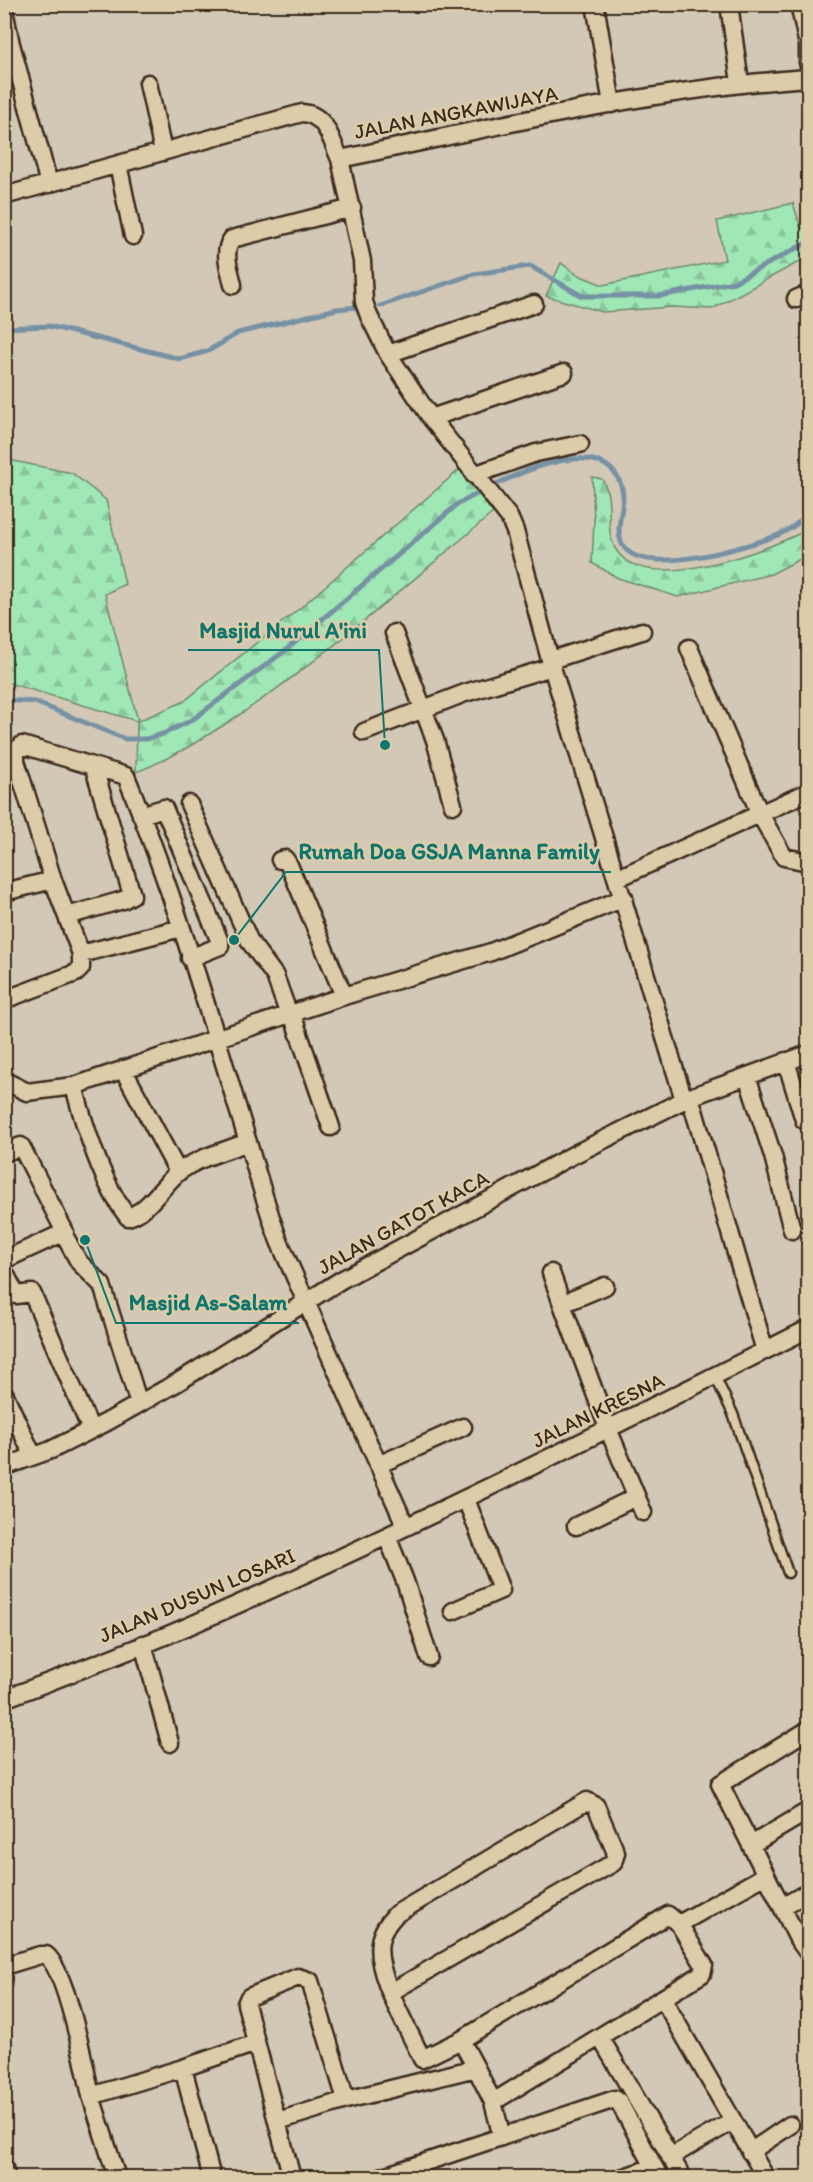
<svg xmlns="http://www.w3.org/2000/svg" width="813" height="2182" font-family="Itim,sans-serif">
	<defs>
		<pattern id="forest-firs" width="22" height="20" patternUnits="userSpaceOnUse" patternTransform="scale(1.5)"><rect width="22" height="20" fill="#9fe7b5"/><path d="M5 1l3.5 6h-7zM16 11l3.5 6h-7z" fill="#8ac69b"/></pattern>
	</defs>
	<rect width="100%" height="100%" fill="#d3c8b6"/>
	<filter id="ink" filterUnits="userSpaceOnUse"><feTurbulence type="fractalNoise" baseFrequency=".0167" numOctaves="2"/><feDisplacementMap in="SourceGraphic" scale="12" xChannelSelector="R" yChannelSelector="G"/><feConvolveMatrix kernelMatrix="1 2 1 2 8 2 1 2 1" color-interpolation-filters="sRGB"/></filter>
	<g filter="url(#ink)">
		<path fill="url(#forest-firs)" stroke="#6d886a" stroke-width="1.5" d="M793,203L801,228L808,226V257L712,309L672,307L603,312L546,296L561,263L576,274L603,285L725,260L717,221Z
			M4,459L72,473L106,500L125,584L105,594L138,721L183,702L300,608L460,469L493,513C409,582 327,657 236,717C204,738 171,759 136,772L137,721L5,682Z
			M592,477L602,479C617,504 600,535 621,556C655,592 772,549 808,529V555L771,574L678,597L618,578L592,563L594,520Z"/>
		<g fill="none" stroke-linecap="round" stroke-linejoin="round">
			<path stroke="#7791a4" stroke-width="5" d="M380,306L474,274L530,266L582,296H659L734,282L808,242
				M4,328L49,326L180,359L208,351L238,333L337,309L357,307
				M4,700L35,702L125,739H146L163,734L192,720L286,650L458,504C491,486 600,424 621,485C628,504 613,526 622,544C640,580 749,546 778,535C789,530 800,522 808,514"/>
			<defs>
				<path id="lane" d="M715,1376L733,1414L788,1573"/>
				<path id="street" d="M595,4L612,104
					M729,4L740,83
					M799,4L808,45V63
					M4,10L11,44L49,184
					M148,83L163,152
					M340,159L362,261L364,302L369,316L388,354L431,418L509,517L515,531L552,667L684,1100
					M118,164L133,236
					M4,196L302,113C326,114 331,140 340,159C495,127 650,89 808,78
					M233,285C230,270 222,252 232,239L352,208
					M796,299L808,294
					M388,354L534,304
					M431,418L564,373
					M474,475L536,453L580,444
					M394,633L435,740L453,805
					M689,648L760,814L784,857L808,862
					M551,660L642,631
					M364,732L465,693L552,667
					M189,804L250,942L275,976L289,1015
					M141,815L164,808L220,942V946L190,958
					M280,860L285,859L289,865L344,996
					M618,878L808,792
					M4,892L53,880
					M67,916L123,900L132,895L94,768
					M81,954L181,928
					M4,1000L76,973L81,968V954L53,880L16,761V751L22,745L126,776C170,883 204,996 237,1106C251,1151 263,1197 279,1241L406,1527
					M292,1014L331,1127
					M786,1061L804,1120
					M123,1069L178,1172
					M747,1076L773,1156L792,1230
					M4,1084L9,1083L27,1092L74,1086L344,996L491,952L624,898
					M74,1086C84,1125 103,1186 128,1217C149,1211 163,1184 180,1171C200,1157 225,1151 248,1142
					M690,1097L765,1351
					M4,1153L21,1146L65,1232L4,1260
					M63,1233L79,1262L102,1285L139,1404
					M4,1271L16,1295L32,1293L91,1430
					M551,1273L562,1304
					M605,1286L562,1304L609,1431L643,1512
					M4,1393L33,1456
					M378,1465L463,1427
					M4,1467L51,1450L105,1423L178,1382L341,1280L573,1155L690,1097L808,1054
					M576,1526L636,1497
					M387,1536L405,1581L429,1657
					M453,1611L501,1590L466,1499
					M143,1644L170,1743
					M4,1699C69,1674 135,1650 198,1622C405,1531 607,1430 808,1329
					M751,1845L808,1811
					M766,1875L798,1939L808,1953
					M782,1907L808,1892
					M679,1924L766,1875L720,1784L808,1730
					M4,1966L40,1955H46C66,1970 85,2067 91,2096L183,2068L212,2178
					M391,1992L613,1863L616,1853L596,1806L587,1801L396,1914C389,1922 382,1930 380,1942C374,1973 409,2029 422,2059L461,2040L668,1915L679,1924L704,1965L702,1974L493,2102
					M663,1999L766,2178
					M600,2037L683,2178
					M461,2040L476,2068
					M183,2068L256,2043
					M91,2096L117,2178
					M278,2121L346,2100L476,2068L493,2102L502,2137
					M750,2152L790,2125
					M670,2157L733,2121
					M4,2168L7,2178
					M292,2178L246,2004L249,1997L298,1977L310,1981L346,2100
					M378,2178L615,2099L619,2102L660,2178
					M621,2178L654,2167"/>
			</defs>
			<use href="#lane" stroke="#3b2a1e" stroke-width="13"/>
			<use href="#street" stroke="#3b2a1e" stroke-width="21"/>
			<use href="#lane" stroke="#ddcca9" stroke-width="8"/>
			<use href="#street" stroke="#ddcca9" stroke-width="16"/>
		</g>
	</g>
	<g text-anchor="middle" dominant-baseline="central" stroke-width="5" stroke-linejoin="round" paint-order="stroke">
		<g font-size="21" fill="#3b2a1e" stroke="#ddcca9">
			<text transform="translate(456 112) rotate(-11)">JALAN ANGKAWIJAYA</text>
			<text transform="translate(403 1222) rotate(-29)">JALAN GATOT KACA</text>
			<text transform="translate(598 1410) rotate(-26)">JALAN KRESNA</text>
			<text transform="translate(197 1595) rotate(-23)">JALAN DUSUN LOSARI</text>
		</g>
	</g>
	<path fill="none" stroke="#0f766e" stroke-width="2" d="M385 745L379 650H188M234 940L286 872H611M85 1240L116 1323H299"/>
	<g fill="#0f766e" stroke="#ddcca9" stroke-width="2">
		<circle cx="385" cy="745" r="6"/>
		<circle cx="234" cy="940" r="6"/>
		<circle cx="85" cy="1240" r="6"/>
	</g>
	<g font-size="22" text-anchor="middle" font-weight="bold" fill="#0f766e" stroke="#ddcca9" stroke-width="5" stroke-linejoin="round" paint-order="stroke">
		<text x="283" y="638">Masjid Nurul A'ini</text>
		<text x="449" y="859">Rumah Doa GSJA Manna Family</text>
		<text x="208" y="1310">Masjid As-Salam</text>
	</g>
	<rect width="813" height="2182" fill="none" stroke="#ddcca9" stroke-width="24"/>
	<rect x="12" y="12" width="789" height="2158" fill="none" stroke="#3b2a1e" stroke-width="2" filter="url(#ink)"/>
</svg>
